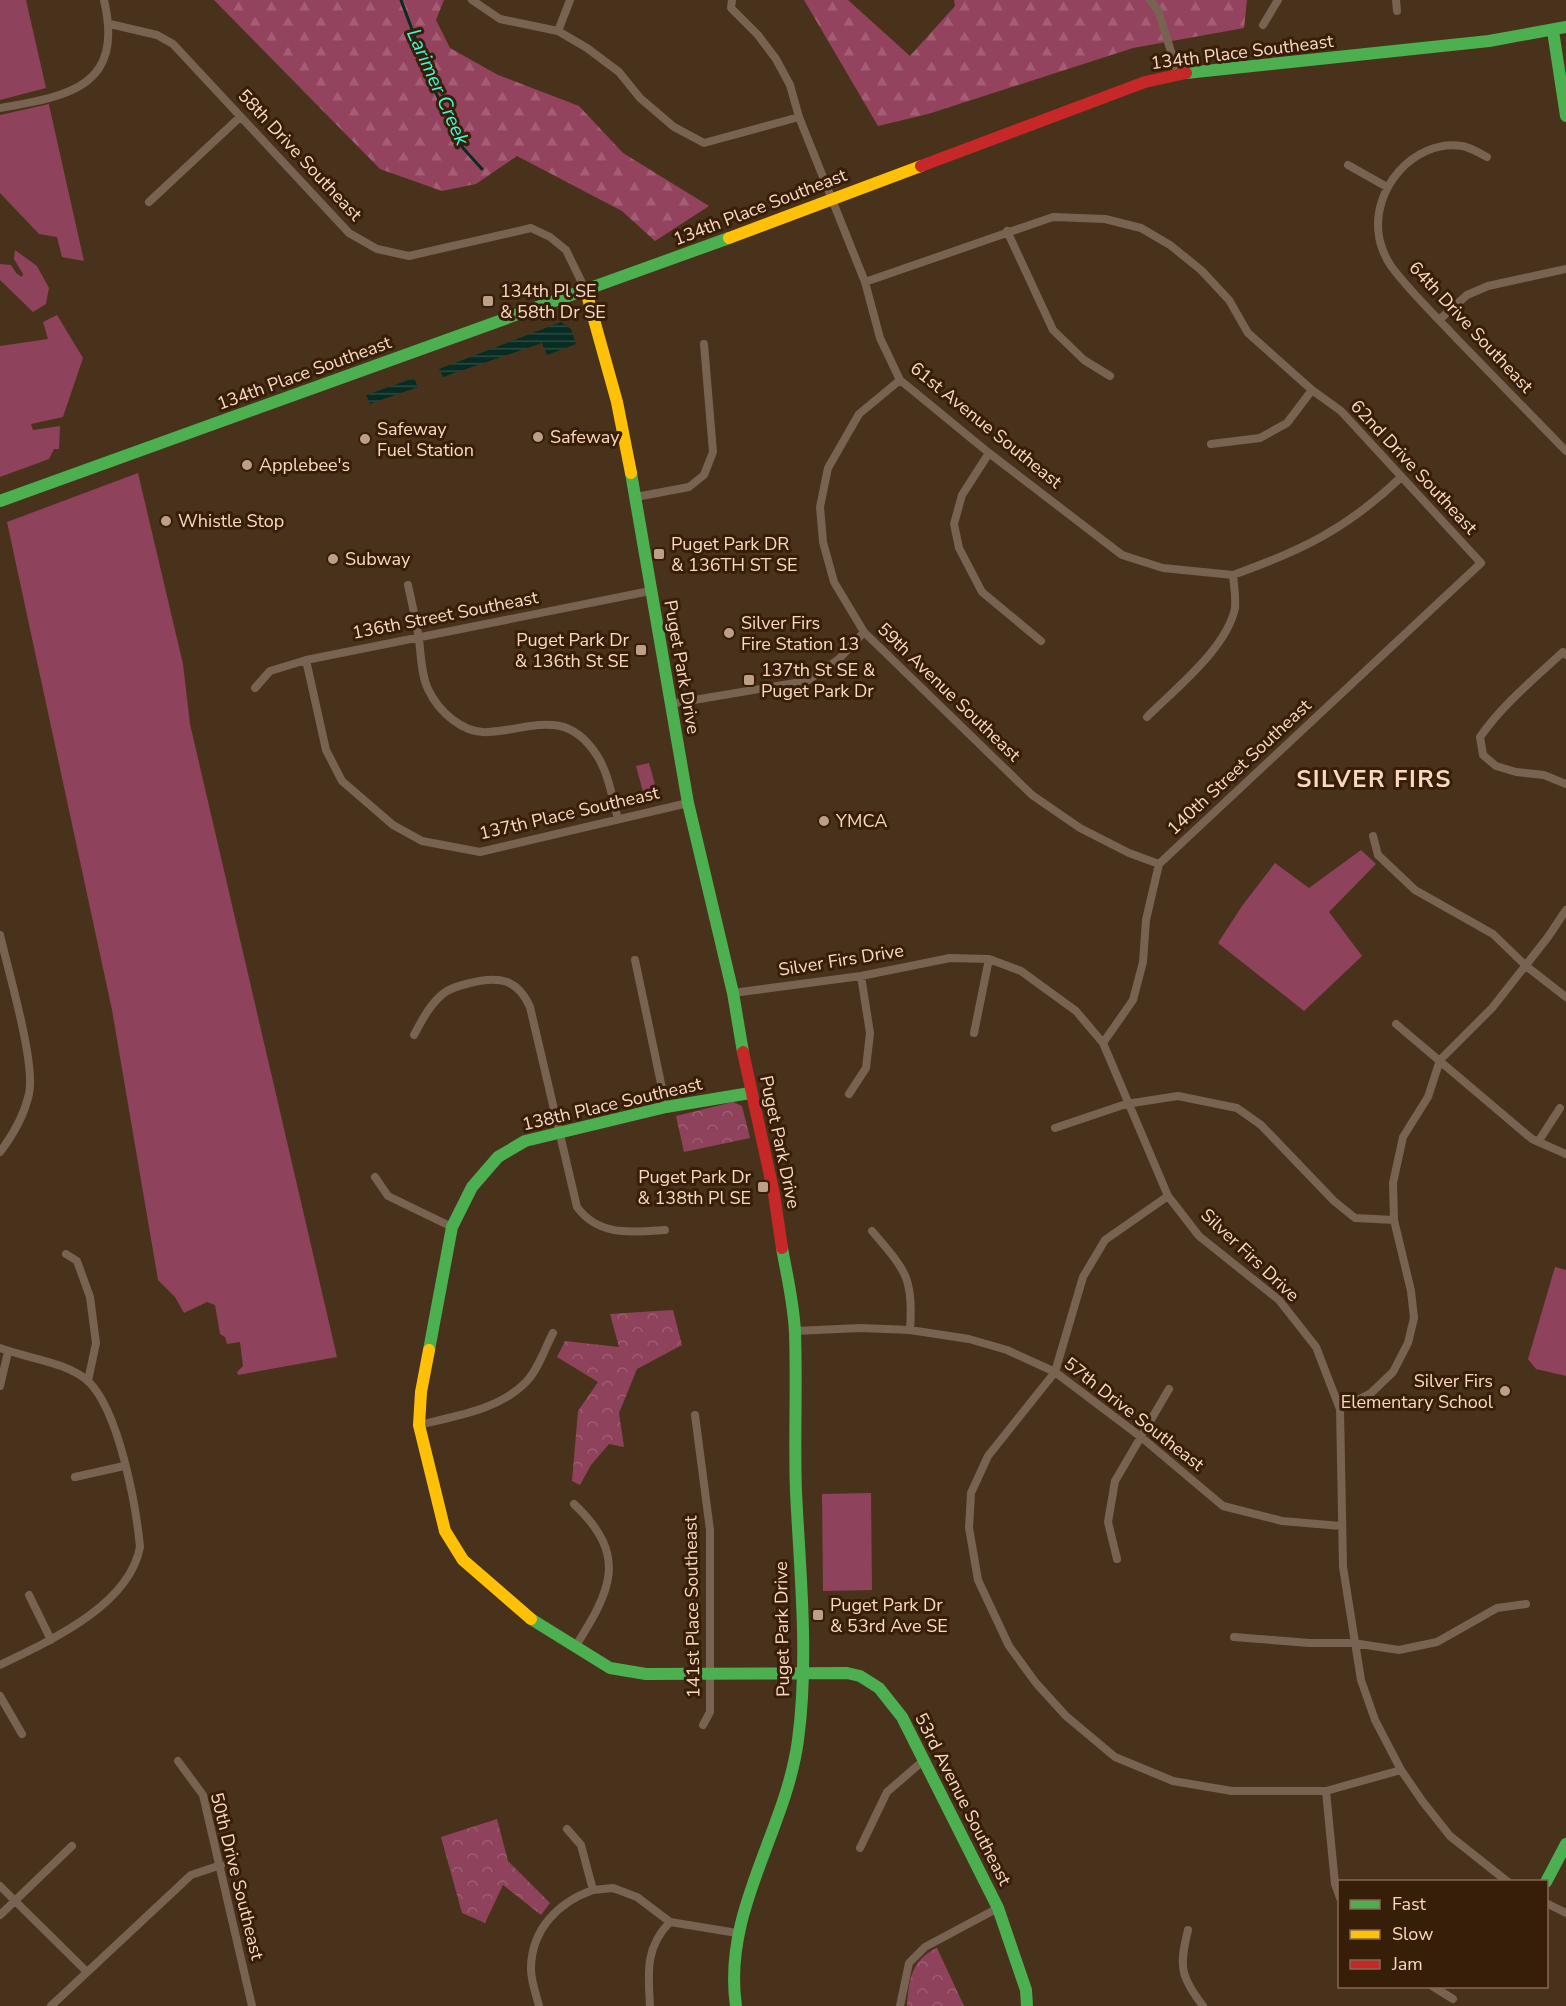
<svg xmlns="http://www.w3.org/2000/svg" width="1566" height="2006" font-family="'Nunito Sans',sans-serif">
	<defs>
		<pattern id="forest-firs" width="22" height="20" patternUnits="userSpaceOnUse" patternTransform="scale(1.5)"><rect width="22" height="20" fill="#94435f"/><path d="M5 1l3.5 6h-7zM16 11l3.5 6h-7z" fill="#a45d74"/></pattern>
		<pattern id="park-crowns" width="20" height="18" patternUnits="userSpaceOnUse" patternTransform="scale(1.5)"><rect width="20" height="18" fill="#8e425b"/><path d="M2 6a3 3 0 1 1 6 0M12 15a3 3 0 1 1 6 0" fill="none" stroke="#9f5d71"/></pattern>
		<pattern id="water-rules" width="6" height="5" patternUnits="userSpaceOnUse" patternTransform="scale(1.5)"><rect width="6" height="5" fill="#072c23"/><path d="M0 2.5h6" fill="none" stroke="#2c4a41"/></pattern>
	</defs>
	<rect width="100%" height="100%" fill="#49321c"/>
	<path fill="#8e425b" d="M0,0H26L46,88L0,100Z
		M49,104V105L84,261L62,257L57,237L39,234L0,193V115Z
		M15,250L37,266L49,288L46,304L33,312L0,280V264L11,265L16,273L22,277L23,274L14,259Z
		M57,315L83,358L63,417L31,424L33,430L60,426L59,449H54L49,459L0,477V346L48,339L43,322Z
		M138,473L183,664L190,724L337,1357L238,1375L237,1372L243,1366L240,1342L227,1344L225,1337L220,1334L215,1305L207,1302L184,1313L175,1297L158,1280L112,1010L7,522Z
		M649,763L656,788L643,792L636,766Z
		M1361,850L1376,864L1329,912L1362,956L1304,1011L1218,943L1242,906L1275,863L1309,888Z
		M1555,1267L1566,1270V1376L1536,1369L1528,1359Z
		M871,1493L872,1590L823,1591L822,1494Z"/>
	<path fill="url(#forest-firs)" d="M214,0H444L436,20L450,48L498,75L579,106L623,153L709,206L655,241L622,211L517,156L476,184L442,191L380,169Z
		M804,0H848L910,56L955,6L954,0H1247L1244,28L1133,48L928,114L878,126Z"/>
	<path fill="url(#park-crowns)" d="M733,1102L742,1106L750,1138L684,1152L676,1116Z
		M673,1310L682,1345L637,1369L619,1413L624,1447L609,1444L591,1465L580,1485L572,1481L578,1411L598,1382L557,1357L565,1341L619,1347L610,1314Z
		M497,1819L508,1861L550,1903L541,1915L503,1885L485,1923L462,1913L441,1837Z
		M937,1948L964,2006H907C909,1980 911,1960 937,1948Z"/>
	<path fill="url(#water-rules)" d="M561,322L571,329L576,344L547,355L542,343L443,377L439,369Z
		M414,378L418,387L370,404L366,395Z"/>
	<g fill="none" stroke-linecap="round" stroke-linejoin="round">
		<path stroke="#072c23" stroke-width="3" d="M401,0L435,91L463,148L482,169"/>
		<path stroke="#786251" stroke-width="8" d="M472,0L500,19L558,31L587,48L619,72L640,98L674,127L704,143L799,117
			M732,0L731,8L758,35L776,59L790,85L799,117L865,282L880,338L900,380L989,453L1122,555L1163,568L1233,575
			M1150,0L1158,10L1178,74
			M1396,0L1397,11
			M110,24L157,35L173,44L349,233L377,249L409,256L531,228L550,237L566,250L586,291
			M1263,25L1278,0
			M558,31L570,0
			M0,108C71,96 124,86 104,0
			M1487,157C1479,153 1470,147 1462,146C1413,139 1371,190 1379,236C1380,245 1386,259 1391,266C1410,292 1436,316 1458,340C1494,377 1530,414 1566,451
			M1348,165L1387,187
			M149,202L240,117
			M1007,231L1053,330L1084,360L1110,376
			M865,282L1053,217L1105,219L1141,228L1170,245L1201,270L1229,300L1248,333L1312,390L1341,411L1481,563L1159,864L1146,920L1143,962L1133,1000L1103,1043
			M1439,320L1467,295L1488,286L1566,269
			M900,380L859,414L828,468L820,507L823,542L834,582L864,632L1032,795L1080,828L1129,853L1159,864
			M1211,444L1260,438L1287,423L1312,390
			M989,453L962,495L954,524L959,548L982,592L1041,641
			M636,497L689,487L704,475L713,452L704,344
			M408,585C412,603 416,621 419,639C421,655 421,674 428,689C438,711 463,734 488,732C530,730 565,707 596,754C609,773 612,798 618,819
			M1566,655L1563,652C1534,679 1503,704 1480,737L1483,755L1496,766L1516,772L1544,775L1566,784
			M306,660L326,750L342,781L393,825L422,841L480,852L688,803
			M255,688L270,671L306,660L650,591
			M670,704L807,681L839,659L864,632
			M1147,717C1175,689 1227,648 1235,608C1236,598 1234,585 1233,575C1301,551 1348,528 1400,478
			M1373,836L1378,855L1415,890L1493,934L1526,966L1566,997
			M0,935C8,970 36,1064 29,1094C24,1116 13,1135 0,1152
			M635,960L666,1107
			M733,993L861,976L950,958L989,959L1021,971L1076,1011L1103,1043L1168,1196L1199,1236L1279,1300L1316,1347L1340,1409L1343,1567L1361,1680L1375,1720L1401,1770L1423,1802L1450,1836L1508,1882
			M1396,1024L1532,1139L1566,1154
			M974,1033L989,959
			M414,1035C422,1020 430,1004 444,993C451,988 461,985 470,983C498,976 517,978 530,1007L577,1207C599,1237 632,1232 665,1230
			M849,1094L866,1068L870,1033L861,976
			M1055,1128L1126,1104L1178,1096L1237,1108L1261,1125L1334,1201L1355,1218L1394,1220
			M1538,1142L1560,1108
			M375,1177L388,1196L452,1227
			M1168,1196L1105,1240L1083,1277L1055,1372L988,1456L971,1493L969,1528L978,1580L1009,1646L1036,1683L1066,1716L1115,1757L1173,1781L1232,1791H1326L1401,1770
			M872,1231C905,1270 914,1277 910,1330
			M66,1254L77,1261L90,1297L96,1343L88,1381
			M795,1331L861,1328L910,1330L969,1339L1007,1350L1055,1372L1141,1437L1223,1506L1282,1521L1341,1526
			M0,1348C26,1358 68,1362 89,1382C119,1412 136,1505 140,1547C129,1606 49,1641 0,1665
			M0,1386L8,1352
			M1340,1409L1371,1393L1393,1372L1408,1343L1414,1318L1411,1291L1394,1220L1393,1183L1403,1137L1428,1097L1440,1060L1492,1008L1548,937L1566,910
			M695,1415L710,1530V1712L703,1725
			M419,1425C455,1416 499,1410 526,1382C538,1370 545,1348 553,1333
			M75,1477L124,1466
			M574,1504C629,1556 611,1590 575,1647
			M1117,1559L1108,1522L1115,1481L1169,1389
			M29,1595L51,1640
			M1234,1637L1309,1643H1353L1399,1650L1437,1642L1497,1608L1526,1604
			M0,1696L22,1734
			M178,1761L203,1795L252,2006
			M1326,1791L1335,1884L1340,1898
			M860,1848L887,1792L924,1760
			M0,1886L87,1972
			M593,1890L613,1888L637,1897L670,1922L737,1933
			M1546,1903L1566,1913
			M0,1915L72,1846
			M1188,1930C1179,1966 1180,1976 1203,2006
			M1432,1986L1453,1999
			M51,2006L191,1875L221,1865
			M539,2006C536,1994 531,1981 531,1969C531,1930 558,1902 593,1890L581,1845L567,1829
			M650,2006C648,1973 645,1947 670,1922
			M900,2006L909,1963L925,1947L998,1908"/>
		<path stroke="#4caf50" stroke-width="12" d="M1553,31L1566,116
			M1186,73L1489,41L1566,27
			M631,473L688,803L733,993L743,1052
			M0,501L729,238
			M429,1350L452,1227L472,1187L498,1157L525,1141L666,1107L750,1093
			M531,1619L610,1668L646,1674L847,1673L860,1676L879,1688L902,1717L998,1908L1026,1990L1027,2006
			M1546,1882L1566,1844
			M736,2006C722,1911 786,1831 798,1740C809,1658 800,1574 796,1492C794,1439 797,1386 795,1333C794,1305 787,1276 782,1248"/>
		<path stroke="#ffc107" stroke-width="12" d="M729,238L921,166
			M586,291L617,402L631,473
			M429,1350L421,1392L419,1425L445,1531L463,1560L531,1619"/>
		<path stroke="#c62828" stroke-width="12" d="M921,166L1145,82L1186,73
			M743,1052L774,1194L782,1248"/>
	</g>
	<g fill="#bd9e87" stroke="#371e09" stroke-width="2">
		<rect x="482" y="295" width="12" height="12" rx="3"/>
		<circle cx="538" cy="437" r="6"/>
		<circle cx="365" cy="439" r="6"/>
		<circle cx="247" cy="465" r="6"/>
		<circle cx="166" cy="521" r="6"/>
		<rect x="653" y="548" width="12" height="12" rx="3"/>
		<circle cx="333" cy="559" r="6"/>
		<circle cx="729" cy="633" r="6"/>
		<rect x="635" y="644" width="12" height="12" rx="3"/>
		<rect x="743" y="674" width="12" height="12" rx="3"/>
		<circle cx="824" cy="821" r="6"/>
		<rect x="757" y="1181" width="12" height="12" rx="3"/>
		<circle cx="1505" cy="1391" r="6"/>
		<rect x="812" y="1609" width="12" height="12" rx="3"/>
	</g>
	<g text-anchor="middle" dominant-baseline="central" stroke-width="6" stroke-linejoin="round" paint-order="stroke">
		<g font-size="18" fill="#fbd8c0" stroke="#371e09">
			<text transform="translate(1242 52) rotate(-7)">134th Place Southeast</text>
			<text transform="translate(300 155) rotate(47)">58th Drive Southeast</text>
			<text transform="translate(760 207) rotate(-21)">134th Place Southeast</text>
			<text transform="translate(1471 327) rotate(47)">64th Drive Southeast</text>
			<text transform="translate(304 373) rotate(-20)">134th Place Southeast</text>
			<text transform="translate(986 425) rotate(39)">61st Avenue Southeast</text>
			<text transform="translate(1414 467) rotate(47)">62nd Drive Southeast</text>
			<text transform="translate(445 615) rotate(-11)">136th Street Southeast</text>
			<text transform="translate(682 667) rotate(80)">Puget Park Drive</text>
			<text transform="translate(949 692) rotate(44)">59th Avenue Southeast</text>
			<text transform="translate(1239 767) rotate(-43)">140th Street Southeast</text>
			<text transform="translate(569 813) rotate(-13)">137th Place Southeast</text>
			<text transform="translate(841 960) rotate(-9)">Silver Firs Drive</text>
			<text transform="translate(612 1104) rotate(-13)">138th Place Southeast</text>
			<text transform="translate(780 1142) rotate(78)">Puget Park Drive</text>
			<text transform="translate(1250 1255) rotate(43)">Silver Firs Drive</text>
			<text transform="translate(1134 1414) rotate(38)">57th Drive Southeast</text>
			<text transform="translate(692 1607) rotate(-91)">141st Place Southeast</text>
			<text transform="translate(782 1629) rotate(-91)">Puget Park Drive</text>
			<text transform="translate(963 1799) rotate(63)">53rd Avenue Southeast</text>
			<text transform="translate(237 1876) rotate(76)">50th Drive Southeast</text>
		</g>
		<g font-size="18" fill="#fbd8c0" stroke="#371e09" text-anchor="start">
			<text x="500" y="291">134th Pl SE<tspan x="500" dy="21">&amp; 58th Dr SE</tspan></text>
			<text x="377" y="429">Safeway<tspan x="377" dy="21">Fuel Station</tspan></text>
			<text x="550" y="437">Safeway</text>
			<text x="259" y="465">Applebee's</text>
			<text x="178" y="521">Whistle Stop</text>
			<text x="671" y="544">Puget Park DR<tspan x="671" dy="21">&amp; 136TH ST SE</tspan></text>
			<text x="345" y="559">Subway</text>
			<text x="741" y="623">Silver Firs<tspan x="741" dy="21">Fire Station 13</tspan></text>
			<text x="629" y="640" text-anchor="end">Puget Park Dr<tspan x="629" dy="21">&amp; 136th St SE</tspan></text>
			<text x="761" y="670">137th St SE &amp;<tspan x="761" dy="21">Puget Park Dr</tspan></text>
			<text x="836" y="821">YMCA</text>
			<text x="751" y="1177" text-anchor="end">Puget Park Dr<tspan x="751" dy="21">&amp; 138th Pl SE</tspan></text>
			<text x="1493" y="1381" text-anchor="end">Silver Firs<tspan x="1493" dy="21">Elementary School</tspan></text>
			<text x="830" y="1605">Puget Park Dr<tspan x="830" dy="21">&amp; 53rd Ave SE</tspan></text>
		</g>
		<g font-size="20" font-style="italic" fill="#3affdd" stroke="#371e09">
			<text transform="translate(438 87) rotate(66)">Larimer Creek</text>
		</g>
		<g font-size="24" font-weight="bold" letter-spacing="1.5" fill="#fbd8c0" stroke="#371e09">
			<text x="1374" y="779">SILVER FIRS</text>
		</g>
	</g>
	<rect x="1338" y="1880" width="210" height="108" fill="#371e09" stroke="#856852" stroke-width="1.5"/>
	<rect x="1350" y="1900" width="30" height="9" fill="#4caf50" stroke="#856852" stroke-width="1.5"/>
	<text x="1392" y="1910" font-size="18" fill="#fbd8c0">Fast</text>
	<rect x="1350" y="1930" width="30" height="9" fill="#ffc107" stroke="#856852" stroke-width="1.5"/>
	<text x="1392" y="1940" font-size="18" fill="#fbd8c0">Slow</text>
	<rect x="1350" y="1960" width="30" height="9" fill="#c62828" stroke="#856852" stroke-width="1.5"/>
	<text x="1392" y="1970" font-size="18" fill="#fbd8c0">Jam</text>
</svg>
